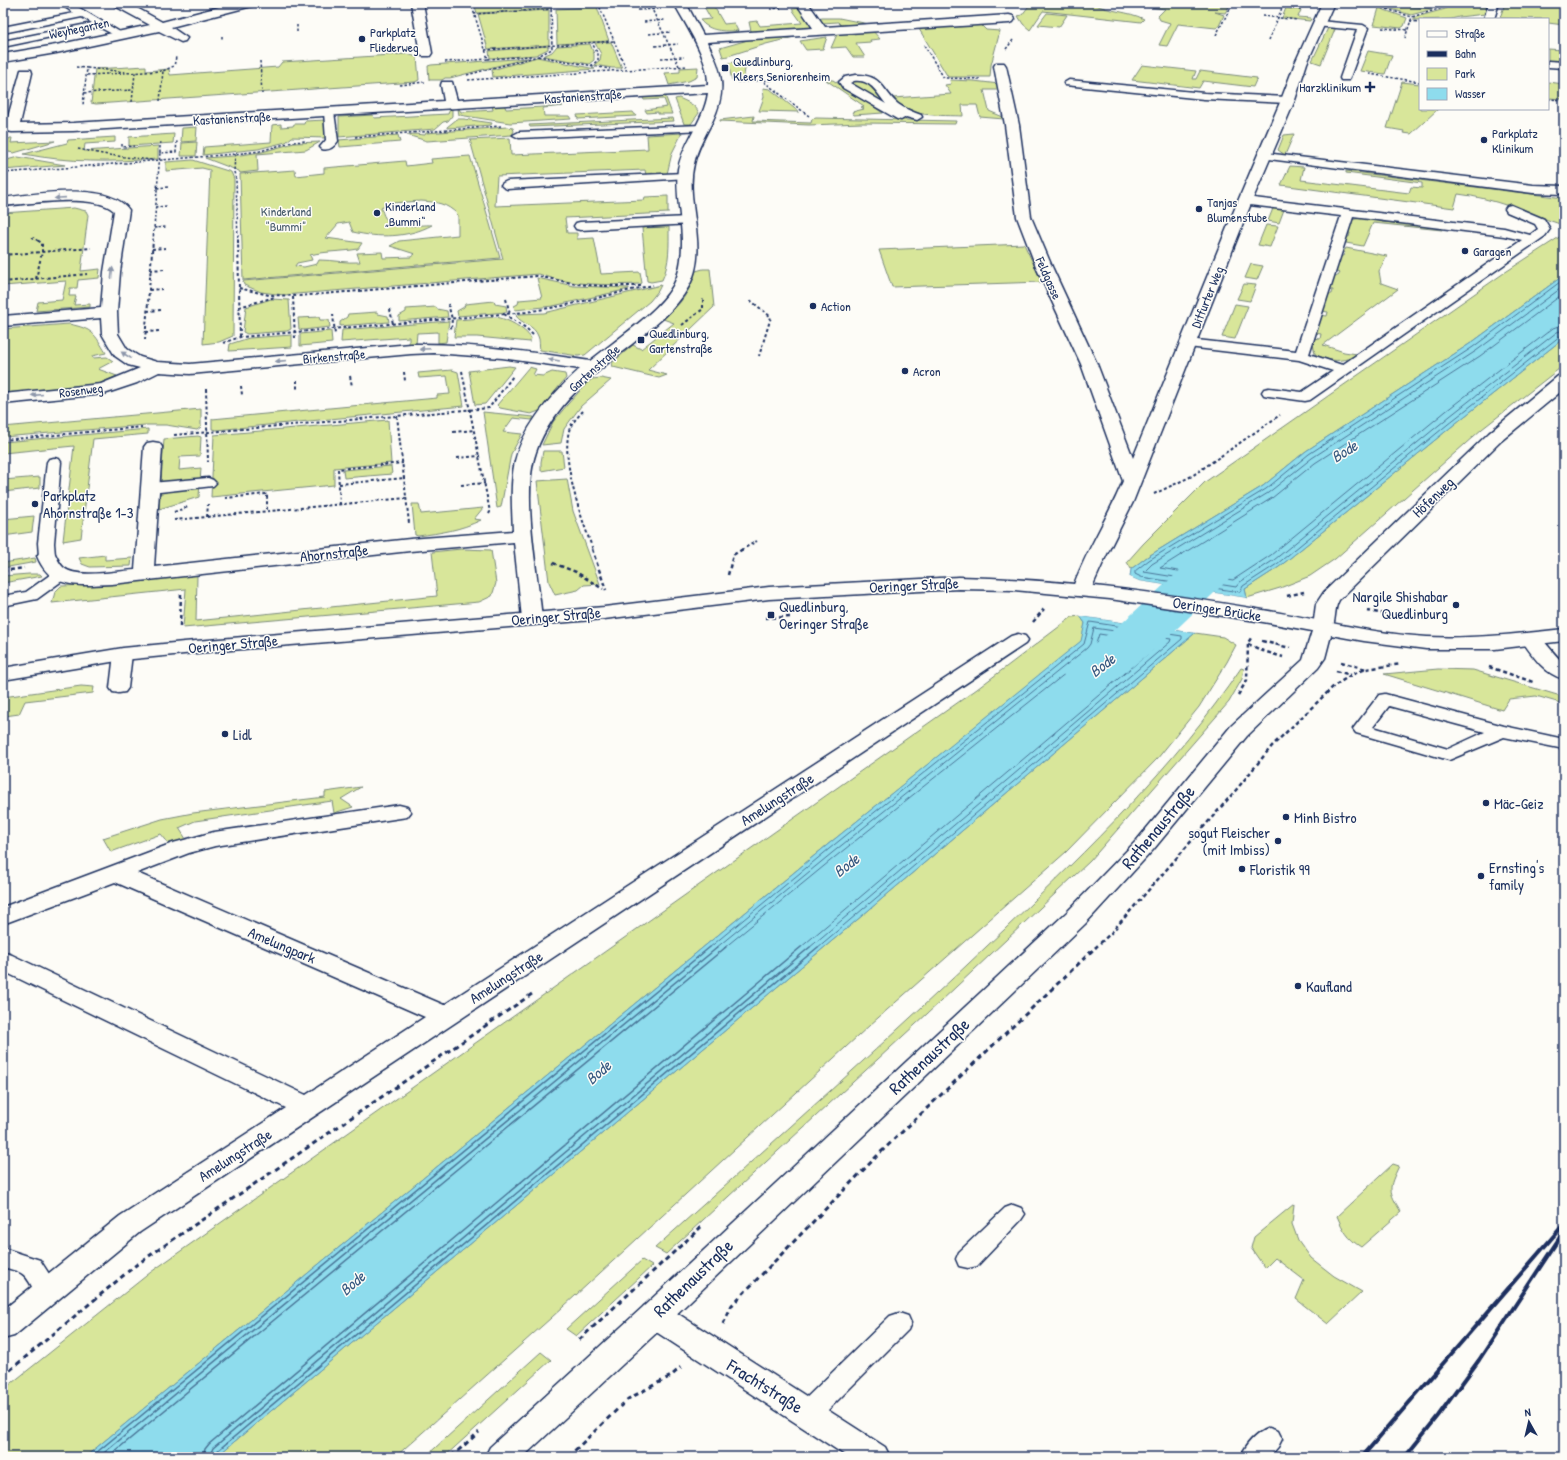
<svg xmlns="http://www.w3.org/2000/svg" width="1567" height="1460" font-family="'Patrick Hand',sans-serif">
	<rect width="100%" height="100%" fill="#fdfcf7"/>
	<filter id="ink" filterUnits="userSpaceOnUse"><feTurbulence type="fractalNoise" baseFrequency=".025" numOctaves="2"/><feDisplacementMap in="SourceGraphic" scale="8" xChannelSelector="R" yChannelSelector="G"/><feConvolveMatrix kernelMatrix="1 2 1 2 8 2 1 2 1" color-interpolation-filters="sRGB"/></filter>
	<g filter="url(#ink)">
		<path fill="#d8e69a" stroke="#7a8a7c" fill-rule="evenodd" d="M474,3H549V9L477,13Z
			M702,3H712L724,24L734,23L738,31C723,31 710,32 700,20L711,19Z
			M1031,3H1098L1094,4C1110,12 1128,11 1144,19L1141,22L1043,11L1030,30L1023,24L1018,16L1022,15Z
			M1119,3H1231L1225,13L1215,12L1224,15L1219,26L1216,28L1178,24L1167,46L1159,45L1170,23L1160,20L1158,16L1165,9Z
			M1379,3H1396V5L1433,9L1411,15L1378,5Z
			M1448,3H1489L1485,14L1459,17L1451,19L1414,20V18L1416,17L1445,9L1447,7Z
			M1505,3H1564V25L1548,23V19L1500,18Z
			M597,7L609,41L557,44L556,9Z
			M801,8L813,28L754,32L751,31L749,22L757,21L760,26L802,23L792,9Z
			M1286,8L1301,10L1298,17L1311,18L1310,21L1282,18Z
			M1379,8L1407,18L1404,26L1401,28L1374,25Z
			M549,10V45L488,49L478,14Z
			M1047,13L1067,15L1059,27L1038,25Z
			M822,18H839L869,24L841,25L838,22L821,23L819,19Z
			M981,25L986,30L1000,31L991,65L990,77H948L919,29Z
			M1336,27L1321,64L1312,61L1328,28Z
			M872,30L880,39L870,40L871,42L856,43L865,57H853L846,47L831,48L838,32Z
			M798,36L766,44L728,56L723,57L720,48L755,38Z
			M827,37L823,49L806,50L800,41Z
			M611,42L622,68H612L594,65L600,60L601,54L595,43Z
			M590,44L594,54V60L589,64L543,56L552,52L557,46Z
			M548,46V49L536,55L493,58H490L489,51Z
			M1548,49L1564,50V64L1548,62Z
			M1368,51L1392,55L1385,74L1360,71Z
			M407,54L417,57L419,80L415,82L96,104L91,103L95,69L146,66V71L169,69L170,75L278,67L282,62Z
			M537,57L595,69L493,77L492,70Z
			M528,58L450,78H445L442,80H429L428,66L431,65Z
			M734,62L746,64L743,80H732L728,63Z
			M1142,65L1196,71L1193,79H1196L1200,71L1257,78L1253,87L1203,81L1199,88L1132,80Z
			M698,67L697,77L689,81L669,85L665,73L680,72V68Z
			M854,79L868,83L884,103L851,85L849,81Z
			M826,80H833L883,113L854,115L852,112L864,109L861,107L864,106Z
			M950,80L974,81L999,84L998,90H984L989,111L1003,117L1004,119L980,117L977,105H962L963,116C945,115 901,118 893,98L951,94L945,85L951,84Z
			M1402,82L1420,84V109H1438L1411,134L1403,133L1404,131L1387,128Z
			M1548,82L1564,84V99L1548,98Z
			M763,88L770,89L799,112L759,111L764,97Z
			M665,95L672,114H658V112L647,113L645,110L667,107L664,99L644,100L642,96Z
			M679,98C687,102 695,104 699,113L691,124H684L675,99Z
			M504,104L506,109L563,106L543,108L544,116H569L571,119L510,123L459,115L458,109H459L461,112L493,110L492,105Z
			M450,109H452V116L448,121L443,122L435,129L339,137V117L373,115L374,118L448,114Z
			M633,112L636,116L578,119L577,115Z
			M754,116L753,121L811,123L812,119L816,118L956,121L955,124L862,123L809,125L720,121V120Z
			M673,118L674,121L530,127L529,125Z
			M457,119H464L492,123L491,125L447,128V127Z
			M325,120L326,138L292,137L286,142L258,149L203,155L204,147L271,142L272,125L281,124V127L293,126L294,124H304L305,121Z
			M197,127L196,141L181,142L182,128Z
			M507,127L513,128L514,131L512,135L427,141L407,135L414,134L425,135L426,133Z
			M682,133L672,153L667,174L646,175L645,170L497,176L495,206L644,200L645,197L668,196V213L565,218L567,233H577V239L594,238L601,274L640,272L642,283L640,284C606,285 572,286 539,274L284,295L261,292L244,285L243,281L503,259L470,140L510,138L511,155L648,149L647,135Z
			M174,134L173,143L129,146V137Z
			M1294,134L1285,155L1278,150L1284,135Z
			M398,135L400,142L340,147L339,140Z
			M115,137V142L85,144L84,151L158,146V159C111,162 70,163 24,154L67,143L68,140Z
			M10,138H12L11,143L55,141L14,153L3,151V146Z
			M197,142L196,156H181L182,143Z
			M320,142L306,150L257,154L258,171L240,173L239,171L205,158L233,156L262,152L294,143Z
			M470,156L500,258L243,280L240,174L295,170L296,176L324,173V168L405,161L406,166L432,163L431,159ZM421,201C436,202 447,203 458,215V235L399,241L390,246L415,254L411,257L383,258L382,252L357,253L360,262C346,263 333,260 319,260L317,264L304,267L295,266L297,263L312,260L310,255C326,251 342,252 358,249L362,243L326,238L338,224L349,222L353,232C378,238 408,238 432,225C419,224 397,230 387,220C383,216 383,212 381,208L392,203Z
			M18,157L65,165L3,170V161Z
			M193,160L231,172L234,179L233,336L219,342L203,344L210,170L202,168L166,171V162Z
			M1290,166L1304,167L1301,180L1409,193L1411,187L1422,188V183L1346,173V171L1564,198V222L1560,224C1526,213 1494,198 1458,194L1454,208L1281,185Z
			M1274,206L1285,207L1279,223L1268,221Z
			M74,208L86,211L88,215L81,271L100,269L99,278L78,280L77,288H70L69,296H76L74,305L90,304V307L36,311L38,302L62,300L66,281L3,286V213Z
			M1361,218H1368L1367,219L1378,221V219L1382,220V222L1395,223L1396,221L1427,225V227L1436,228L1437,226L1442,227V230L1373,223L1363,246L1346,243L1344,236L1349,237L1350,233H1346L1351,220Z
			M1266,225L1278,226L1270,247L1258,245Z
			M669,227C669,245 670,263 662,280L651,282L647,281L642,228Z
			M1564,234V275L1471,343L1306,451L1263,486L1147,557L1131,569L1127,562L1143,544L1205,482L1504,273Z
			M1024,244L1042,282L892,287L879,250Z
			M1346,248L1387,256L1379,271L1381,283L1398,289L1323,345L1344,352L1357,354C1345,363 1328,362 1315,354L1312,338L1320,339L1321,334L1314,333L1320,315L1327,316L1328,312L1321,311L1326,294H1332L1333,290L1327,289L1331,275L1338,276L1340,273L1333,271L1338,255L1343,256L1345,252L1340,251V250H1345Z
			M1251,264L1263,266L1257,280L1245,278Z
			M703,269H710L714,307L648,370L667,375L659,378L613,367L612,363L633,345L641,349L674,323L663,319C680,305 690,292 696,271Z
			M537,278L574,286L629,288V289L553,306L515,310L514,306L518,304L519,300L542,298Z
			M1244,284L1256,285L1250,301L1237,299Z
			M661,285L658,291L650,301L585,355L578,356L540,350C539,345 540,340 538,336C534,325 522,324 516,316L520,314L544,313Z
			M271,299L289,300L291,329L287,331L247,334L243,332L246,307Z
			M494,301L495,304L506,306L507,312L458,316L457,311L464,307L465,304Z
			M1235,304L1248,306L1235,339L1222,337Z
			M436,307L437,309L447,311L448,317L399,321V316L406,312V309Z
			M377,312L378,314L388,316L389,322L340,326V322L347,317L348,314Z
			M319,317L320,320H329L330,327L303,330L299,329L298,318Z
			M496,317C508,319 524,328 531,338L530,342L477,337H454L456,320Z
			M449,321L446,342L438,343V332L417,333L416,344H409V337L341,342L342,330Z
			M69,324C93,329 94,333 106,353L92,356L93,358L107,357L113,361L98,369L117,376L98,384L84,386L3,394V329Z
			M331,331L332,343L300,346V334Z
			M292,335V347L229,351L230,344L249,338Z
			M1564,338V365L1482,429L1335,559L1310,576L1280,588L1247,598L1245,589L1279,567L1456,423Z
			M509,366L515,367L485,404L475,405L469,371Z
			M529,367L536,369L533,375L543,376L552,372L565,374L566,378L539,411L531,414L500,408L497,405Z
			M452,370L458,372L464,406L216,430L212,429V419L437,398V395L450,394L447,376L419,378L418,373Z
			M601,378L611,380L581,406L564,429L561,443L542,445L553,422L567,405L588,382L592,379Z
			M201,409V427L197,430L166,425H145L3,437V427Z
			M483,412L534,417L532,420L513,418L503,432L522,434L511,454L501,507L497,508Z
			M388,420L391,463L334,468V485L211,497L214,435Z
			M148,429V434L93,439L81,538L63,541L74,446L3,453V442Z
			M198,436L201,437L200,456L180,457L179,470L201,468L199,497L159,509L164,439Z
			M543,451H562L564,467L541,471V462Z
			M391,466L392,474L344,478L343,470Z
			M40,477V488L3,492V480Z
			M567,479L573,511L600,584L584,585L578,590L555,595L549,582L537,481Z
			M412,504H419L421,514L483,508L474,519L481,520C461,530 440,533 418,536L415,535Z
			M34,516L32,532L3,536V519Z
			M461,549L491,550L496,583L492,596L479,602L183,628L186,589L52,603L55,592L61,586L111,584L197,575L196,621L437,596L432,552Z
			M105,555V560L132,558L131,566L90,567L82,564L79,558Z
			M35,558L36,562L3,568V563Z
			M29,574H40L42,576L3,583V576Z
			M1080,616L1085,623L1082,641L826,846L85,1457H3V1390L151,1272L977,689L1072,617Z
			M1195,633L1223,637L1236,645L1227,662L1199,707L1157,759L1066,852L870,1025L551,1318L395,1457H216L857,920Z
			M1241,668L1244,669L1242,679L1229,702L1090,861L940,1002L666,1254L655,1248C773,1142 891,1038 1005,929C1089,848 1175,766 1241,668Z
			M1438,669L1473,670L1564,697V704L1536,696L1509,699L1502,710L1384,674Z
			M81,686L94,687L93,693L25,701L19,714L5,716L3,715V697Z
			M361,787L341,799L353,807L334,813L332,801L195,821L179,828L186,839L170,845L161,834L111,852L103,838L162,819L193,813L325,797V792Z
			M1393,1164L1399,1166C1388,1189 1388,1190 1401,1212L1361,1247C1348,1239 1343,1230 1337,1216Z
			M1294,1204L1292,1224L1298,1240L1311,1258L1334,1276L1362,1292L1328,1324L1296,1299L1304,1280L1275,1258L1265,1268L1251,1248L1254,1237Z
			M642,1260L652,1266L576,1336L566,1329Z
			M541,1352L551,1360L444,1457H425Z"/>
		<path fill="#8edced" stroke="#6097b4" d="M1564,275V338L1456,423L1279,567L1245,589L1247,598L1139,581L1130,577L1131,569L1147,557L1263,486L1306,451L1471,343Z
			M1080,616L1195,633L857,920L216,1457H85L826,846L1081,641L1085,623Z"/>
		<path fill="#fdfcf7" d="M1130,577L1139,581L1247,598L1245,600L1139,583L1129,579Z
			M1082,614L1195,631L1197,633L1080,616Z"/>
		<g fill="none" stroke-linecap="round" stroke-linejoin="round">
			<path stroke="#497497" stroke-width="1" d="M1564,279L1473,347L1309,454L1266,489L1149,560L1135,571V574L1141,577L1240,592L1243,586L1277,564L1453,420L1560,336L1564,335
				M1564,286L1476,351L1312,458L1268,493L1152,564L1144,572L1236,587L1240,582L1274,560L1450,416L1557,332L1564,330
				M1564,293L1480,356L1315,463L1272,498L1160,568L1233,580L1271,555L1446,411L1553,328L1564,324
				M709,948L829,849L1084,644L1090,622L1182,636V639L817,948
				M716,948L832,853L1087,648L1090,644L1094,628L1171,639L1170,642L809,948
				M724,948L835,857L1091,653L1095,647L1099,634L1157,643V646L800,948"/>
			<path stroke="#497497" stroke-width="1.5" d="M91,1457L710,947
				M99,1457L718,947
				M108,1457L726,947
				M203,1457L205,1449L209,1444L801,947
				M209,1457L213,1448L810,947
				M214,1457L216,1452L818,947"/>
			<path fill="#8edced" fill-rule="evenodd" d="M1246,521L1263,526L1271,536L1263,546L1160,645L1109,685L1090,690L1071,685L1063,674L1071,663L1122,623L1229,526Z"/>
			<defs>
				<path id="service" d="M59,3H71L125,35L120,38L99,27L3,47V41L92,23L82,17L3,33V27L74,13Z
					M1489,3H1499L1494,19H1484Z
					M1319,21L1363,25L1368,28L1349,80H1341L1340,78L1357,30L1316,26L1314,24L1316,22Z
					M1548,61L1564,62V68L1548,67Z
					M855,75C882,74 882,90 898,104C905,109 913,112 921,115L922,117L917,120L906,117L901,120L897,119L843,88L839,82L845,77ZM854,81C871,79 877,93 886,104L850,83Z
					M1069,80L1204,93L1288,97L1293,100L1288,103L1204,99L1065,85L1064,83Z
					M329,109L334,112L338,141C334,147 329,151 322,149L320,147L326,140L324,112Z
					M702,125L708,128L706,130L519,138L513,135L519,132Z
					M1265,153L1533,185L1564,186V194L1533,193L1261,158L1259,156L1261,154Z
					M684,173L688,174L690,176L688,178L507,189L503,187L501,185L503,183L507,181Z
					M1245,197L1504,228L1530,235L1538,229L1535,224L1507,212L1505,209L1507,206L1511,205L1544,219L1550,229L1545,236L1310,400L1305,401L1269,396L1264,395L1262,392L1264,389L1269,388L1302,392L1333,371L1299,360L1188,347L1183,346L1181,343L1183,340L1188,339L1296,351L1341,216L1241,204L1239,201L1241,198ZM1353,217L1504,236L1522,240L1342,365L1309,354Z
					M688,217L692,218L694,221L692,224L580,230L576,229L574,226L576,223L580,222Z
					M54,458L59,459L61,462L54,543L55,556L53,559L47,561L41,559L39,556L38,543L47,462L49,459Z
					M208,478L213,480L216,483L213,486L151,493L146,491L143,488L146,485L151,483Z
					M60,570L66,572L68,575L66,578L37,599L3,606V596L26,592L54,572Z
					M123,649L129,650L132,654L128,688L125,692L119,693L113,692L110,688L114,654L117,650Z
					M1385,694L1504,726L1564,739V749L1504,737L1449,760L1356,733L1353,729L1356,725L1379,695ZM1389,706L1485,732L1448,749L1373,727Z
					M1013,1205L1021,1208L1025,1214L1021,1220L977,1266L968,1268L959,1266L956,1259L959,1252L1005,1208Z
					M3,1248L40,1260L60,1291L57,1298C31,1306 36,1282 21,1273C16,1270 9,1269 3,1267Z
					M899,1313L908,1316L911,1323L908,1330L817,1421L808,1424L799,1421L795,1413L799,1405L890,1316Z
					M1269,1428L1278,1431L1282,1439L1278,1447L1269,1457H1240C1246,1444 1256,1433 1269,1428Z"/>
				<path id="minor" d="M113,3H128L162,22L234,3H254L252,6L171,27L187,38L185,41L181,42L159,31L56,53L3,62V54L56,45L150,25L115,6Z
					M411,3H423L432,53L430,56H422L420,53Z
					M674,3H686L703,35L813,28L796,3H808L825,27L1009,15L1013,16L1015,19L1013,22L1009,23L707,42C723,72 727,91 712,122C705,136 697,149 694,164C684,203 710,246 689,286C676,310 653,327 632,344C594,373 552,406 536,452C521,493 538,574 542,618L539,622L532,624L525,622L522,618L514,542L410,551L112,584C81,585 51,591 37,556L40,552L47,550L54,552C57,557 59,564 64,568C77,579 117,571 135,570L144,447L147,443L153,442L159,443L162,447L154,567L410,539L513,531C512,508 510,483 515,461C524,425 553,393 580,369L502,358L434,353L411,354L190,374L159,372L137,383L104,394L3,404V394L101,384L140,368L128,365L115,356L102,334L101,318L3,326V316L101,308L104,272L114,211C95,193 29,204 3,206V198C34,194 109,181 129,210L120,272L117,312L118,334L127,349L140,357L157,362L190,364L411,344C471,343 530,352 590,361C614,341 658,313 673,286C680,273 682,257 682,242C682,218 675,193 678,169C683,142 704,121 708,93L73,131L12,132L7,131L5,128L21,70H31L32,73L20,124L73,123L444,101L441,85L442,82H452L457,100L708,85C709,59 687,27 674,3Z
					M1322,3H1334L1307,63L1295,100L1252,201L1133,502L1106,556L1089,594L1082,596L1075,594L1072,590C1085,552 1108,518 1123,481L1081,364L1037,269L1017,217L1005,125L994,66L996,63H1004L1006,66L1019,125L1031,217L1053,269L1097,364L1133,458L1238,201L1281,100L1295,63Z
					M1564,375V389L1501,441L1339,600C1333,610 1337,623 1330,632L1323,634L1316,632L1313,628L1316,604L1324,592L1489,433L1558,376Z
					M1531,633C1544,636 1552,654 1564,663V679C1544,674 1532,655 1521,639L1524,635Z
					M1018,634L1025,636L1028,640L1025,644L140,1232L14,1336L3,1339V1310L120,1216L286,1108L3,971V952L12,955L306,1095L425,1017L115,882L3,924V907L173,843L214,832L399,805L407,807L411,812L407,817L215,846L189,853L137,873L444,1005L1011,636Z
					M655,1303L666,1306L885,1447L890,1457H848L644,1324L640,1315L644,1306Z"/>
				<path id="secondary" d="M959,577C1061,579 1163,593 1263,610C1317,619 1372,634 1427,637C1473,639 1518,634 1564,629V641L1495,649H1426L1364,641L1331,635L1325,658L1318,668L1247,736L1153,850L1085,924L666,1324L523,1457H485L490,1447L644,1306L1067,912L1137,840L1231,726L1303,660L1312,631L1263,622L1110,599L1014,590L959,589L769,599L604,619L184,654L123,660L3,680V668L123,648L184,642L604,607L769,587Z"/>
			</defs>
			<use href="#service" stroke="#1b2f5e" stroke-width="3"/>
			<use href="#minor" stroke="#1b2f5e" stroke-width="3"/>
			<use href="#secondary" stroke="#1b2f5e" stroke-width="3"/>
			<path stroke="#1b2f5e" stroke-width="1.5" stroke-dasharray="2.5 2" stroke-linecap="butt" d="M598,3L626,69
				M649,3L679,66
				M1267,5L1301,9
				M1374,5L1412,17L1442,8L1443,3
				M857,6L899,3
				M770,9L781,8
				M638,10L660,9
				M474,14L552,9
				M1262,16L1297,20
				M1410,21L1420,22
				M644,22L665,20
				M297,25V32
				M1382,28L1408,30
				M649,34L671,32
				M1216,35L1233,3
				M222,36V39
				M1405,38L1412,17
				M1269,40L1284,3
				M924,45L944,78L980,79
				M655,46L678,44
				M1006,49L1013,40
				M485,50L614,41
				M538,56L610,69
				M661,58L684,57
				M488,59L531,56
				M260,61L262,94
				M445,62L488,59L471,3
				M591,66L598,60V54L592,43
				M76,67L87,68L83,105
				M87,68L126,72
				M1369,74L1420,82
				M87,75L163,71L174,66L176,57
				M467,75L538,56L552,49L551,3
				M468,80L688,66
				M737,82L773,80
				M764,82L809,116
				M400,85L425,82
				M84,93L132,90
				M1548,99L1564,100
				M160,101L163,71
				M132,102L135,73L133,72
				M355,137L501,126
				M122,144V147L134,146
				M78,149L108,155L152,160
				M160,153V143H162
				M235,154L234,172L236,179L238,241
				M3,173L235,154L260,151L292,142L306,141
				M157,188L168,187
				M155,207L167,206
				M154,228L166,227
				M32,237L38,241
				M153,241L160,153L176,152L177,141"/>
			<path stroke="#1b2f5e" stroke-width="2" stroke-dasharray="3 2.5" stroke-linecap="butt" d="M238,240L240,337
				M152,249L165,248
				M3,255L91,248
				M150,270L164,269
				M36,279L42,252V243L37,240
				M3,282L87,274
				M239,288L269,295L299,296L537,276L576,284L603,286H643
				M149,290L162,289
				M293,297L295,338
				M506,299L510,314
				M750,300L771,317L759,356
				M448,304L452,319L451,329
				M239,307L275,297
				M390,309L393,324
				M147,311L161,310
				M333,314L335,335
				M504,314L526,328L534,336
				M682,325L703,309V297
				M145,332L160,331
				M145,340L153,240
				M223,343L240,337L526,312L562,306L653,285
				M462,371L490,512L488,516
				M404,372L405,381
				M350,376L352,386
				M297,380V390
				M241,386L242,395
				M206,389L208,462
				M583,411C578,417 571,423 569,431C561,463 582,519 593,550
				M397,416L409,523
				M453,432L475,430
				M174,435L489,408L513,376
				M3,440L142,427
				M457,458L480,456
				M339,484L405,478
				M461,485L485,483
				M1154,494L1192,476L1280,415
				M225,498L267,494V512
				M340,505L338,469L403,463
				M174,512L188,507
				M207,517L208,504
				M174,520L407,498
				M741,550L757,541"/>
			<path stroke="#1b2f5e" stroke-width="2.5" stroke-dasharray="4 3" stroke-linecap="butt" d="M592,549L606,590
				M553,563L576,572L603,589
				M3,571L24,568
				M728,575L733,555L743,549
				M1287,596L1304,592
				M1367,611L1393,615
				M765,618L790,617
				M1033,622L1044,609
				M180,626L181,593
				M1262,641L1290,648
				M1248,644L1263,651L1283,657
				M1341,662L1366,669
				M1489,667L1533,682
				M1336,671L1351,675
				M1238,695L1247,680L1248,643L1251,638
				M1095,948L1111,933L1236,790L1272,746L1334,686L1351,675L1366,669L1401,664"/>
			<path stroke="#1b2f5e" stroke-width="3" stroke-dasharray="5 4" stroke-linecap="butt" d="M723,1324L732,1305L880,1153L1096,947
				M579,1340L701,1227
				M3,1376L136,1265L532,994
				M451,1457L479,1432
				M568,1457L628,1399L671,1376L681,1367"/>
			<use href="#service" fill="#fdfcf7" fill-rule="evenodd"/>
			<use href="#minor" fill="#fdfcf7" fill-rule="evenodd"/>
			<use href="#secondary" fill="#fdfcf7" fill-rule="evenodd"/>
			<path stroke="#1b2f5e" stroke-width="4" d="M1362,1457L1564,1224
				M1405,1457L1438,1416L1479,1360L1564,1231"/>
		</g>
		<defs><path id="oneway-solid" d="M-6-.8H1V-3.2L6.5 0L1 3.2V.8H-6Z"/></defs>
		<g fill="#8c96aa">
			<use href="#oneway-solid" transform="translate(60 198) rotate(176)"/>
			<use href="#oneway-solid" transform="translate(112 273) rotate(-84)"/>
			<use href="#oneway-solid" transform="translate(425 349) rotate(178)"/>
			<use href="#oneway-solid" transform="translate(126 355) rotate(-147)"/>
			<use href="#oneway-solid" transform="translate(554 360) rotate(-171)"/>
			<use href="#oneway-solid" transform="translate(281 361) rotate(175)"/>
			<use href="#oneway-solid" transform="translate(37 395) rotate(175)"/>
		</g>
	</g>
	<g fill="#1b2f5e" stroke="#fdfcf7" stroke-width="1.5">
		<circle cx="362" cy="39" r="4"/>
		<rect x="721" y="64" width="8" height="8" rx="2"/>
		<path d="M1368 81h4v4h4v4h-4v4h-4v-4h-4v-4h4z"/>
		<circle cx="1484" cy="140" r="4"/>
		<circle cx="1199" cy="209" r="4"/>
		<circle cx="377" cy="213" r="4"/>
		<circle cx="1465" cy="251" r="4"/>
		<circle cx="813" cy="306" r="4"/>
		<rect x="637" y="336" width="8" height="8" rx="2"/>
		<circle cx="905" cy="371" r="4"/>
		<circle cx="35" cy="504" r="4"/>
		<circle cx="1456" cy="605" r="4"/>
		<rect x="767" y="611" width="8" height="8" rx="2"/>
		<circle cx="225" cy="734" r="4"/>
		<circle cx="1486" cy="803" r="4"/>
		<circle cx="1286" cy="817" r="4"/>
		<circle cx="1278" cy="841" r="4"/>
		<circle cx="1242" cy="869" r="4"/>
		<circle cx="1481" cy="876" r="4"/>
		<circle cx="1298" cy="986" r="4"/>
	</g>
	<g text-anchor="middle" dominant-baseline="central" stroke-width="3" stroke-linejoin="round" paint-order="stroke">
		<g font-size="13" fill="#1b2f5e" stroke="#fdfcf7">
			<text transform="translate(79 28) rotate(-12)">Weyhegarten</text>
			<text transform="translate(583 96) rotate(-4)">Kastanienstraße</text>
			<text transform="translate(232 118) rotate(-3)">Kastanienstraße</text>
			<text transform="translate(1049 278) rotate(66)">Feldgasse</text>
			<text transform="translate(1207 297) rotate(-68)">Ditfurter Weg</text>
			<text transform="translate(334 356) rotate(-5)">Birkenstraße</text>
			<text transform="translate(594 368) rotate(-42)">Gartenstraße</text>
			<text transform="translate(81 390) rotate(-7)">Rosenweg</text>
		</g>
		<g font-size="13" fill="#1b2f5e" stroke="#fdfcf7" text-anchor="start">
			<text x="370" y="32">Parkplatz<tspan x="370" dy="15">Fliederweg</tspan></text>
			<text x="733" y="61">Quedlinburg,<tspan x="733" dy="15">Kleers Seniorenheim</tspan></text>
			<text x="1361" y="87" text-anchor="end">Harzklinikum</text>
			<text x="1492" y="133">Parkplatz<tspan x="1492" dy="15">Klinikum</tspan></text>
			<text x="1207" y="202">Tanjas<tspan x="1207" dy="15">Blumenstube</tspan></text>
			<text x="385" y="206">Kinderland<tspan x="385" dy="15">„Bummi“</tspan></text>
			<text x="1473" y="251">Garagen</text>
			<text x="821" y="306">Action</text>
			<text x="649" y="333">Quedlinburg,<tspan x="649" dy="15">Gartenstraße</tspan></text>
			<text x="913" y="371">Acron</text>
		</g>
		<g font-size="13" fill="#4a5d6d" stroke="#fdfcf7">
			<text x="286" y="211">Kinderland<tspan x="286" dy="15">"Bummi"</tspan></text>
		</g>
		<g font-size="15" fill="#1b2f5e" stroke="#fdfcf7" text-anchor="start">
			<text x="43" y="495">Parkplatz<tspan x="43" dy="17">Ahornstraße 1-3</tspan></text>
			<text x="1448" y="596" text-anchor="end">Nargile Shishabar<tspan x="1448" dy="17">Quedlinburg</tspan></text>
			<text x="779" y="606">Quedlinburg,<tspan x="779" dy="17">Oeringer Straße</tspan></text>
			<text x="233" y="734">Lidl</text>
			<text x="1494" y="803">Mäc-Geiz</text>
			<text x="1294" y="817">Minh Bistro</text>
			<text x="1270" y="832" text-anchor="end">sogut Fleischer<tspan x="1270" dy="17">(mit Imbiss)</tspan></text>
			<text x="1489" y="867">Ernsting's<tspan x="1489" dy="17">family</tspan></text>
			<text x="1250" y="869">Floristik 99</text>
			<text x="1306" y="986">Kaufland</text>
		</g>
		<g font-size="15" fill="#1b2f5e" stroke="#fdfcf7">
			<text transform="translate(1433 497) rotate(-44)">Höfenweg</text>
			<text transform="translate(334 553) rotate(-6)">Ahornstraße</text>
			<text transform="translate(914 585) rotate(-3)">Oeringer Straße</text>
			<text transform="translate(1217 609) rotate(9)">Oeringer Brücke</text>
			<text transform="translate(556 616) rotate(-5)">Oeringer Straße</text>
			<text transform="translate(233 644) rotate(-5)">Oeringer Straße</text>
			<text transform="translate(777 799) rotate(-33)">Amelungstraße</text>
			<text transform="translate(282 945) rotate(23)">Amelungpark</text>
			<text transform="translate(506 977) rotate(-33)">Amelungstraße</text>
			<text transform="translate(235 1155) rotate(-33)">Amelungstraße</text>
		</g>
		<g font-size="16" font-style="italic" fill="#385a82" stroke="#fdfcf7">
			<text transform="translate(1344 451) rotate(-32)">Bode</text>
			<text transform="translate(1102 665) rotate(-38)">Bode</text>
			<text transform="translate(846 865) rotate(-38)">Bode</text>
			<text transform="translate(598 1072) rotate(-41)">Bode</text>
			<text transform="translate(352 1283) rotate(-41)">Bode</text>
		</g>
		<g font-size="18" fill="#1b2f5e" stroke="#fdfcf7">
			<text transform="translate(1158 827) rotate(-50)">Rathenaustraße</text>
			<text transform="translate(929 1056) rotate(-43)">Rathenaustraße</text>
			<text transform="translate(693 1278) rotate(-44)">Rathenaustraße</text>
			<text transform="translate(765 1386) rotate(32)">Frachtstraße</text>
		</g>
	</g>
	<rect width="1567" height="1460" fill="none" stroke="#fdfcf7" stroke-width="16"/>
	<rect x="8" y="8" width="1551" height="1444" fill="none" stroke="#1b2f5e" stroke-width="1.5" filter="url(#ink)"/>
	<rect x="1419" y="18" width="130" height="92" fill="#fdfcf7" stroke="#a3aaba"/>
	<rect x="1427" y="31" width="20" height="6" fill="#fdfcf7" stroke="#a3aaba"/>
	<text x="1455" y="38" font-size="12" fill="#1b2f5e">Straße</text>
	<rect x="1427" y="51" width="20" height="6" fill="#1b2f5e" stroke="#a3aaba"/>
	<text x="1455" y="58" font-size="12" fill="#1b2f5e">Bahn</text>
	<rect x="1427" y="68" width="20" height="12" fill="#d8e69a" stroke="#a3aaba"/>
	<text x="1455" y="78" font-size="12" fill="#1b2f5e">Park</text>
	<rect x="1427" y="88" width="20" height="12" fill="#8edced" stroke="#a3aaba"/>
	<text x="1455" y="98" font-size="12" fill="#1b2f5e">Wasser</text>
	<g transform="translate(1529 1422) rotate(352)" stroke="#fdfcf7" stroke-width="3" paint-order="stroke">
	<path d="M0-3L7 15L0 10L-7 15Z" fill="#1b2f5e"/>
	<text y="-6" font-size="11" font-weight="bold" text-anchor="middle" fill="#1b2f5e">N</text>
	</g>
</svg>
